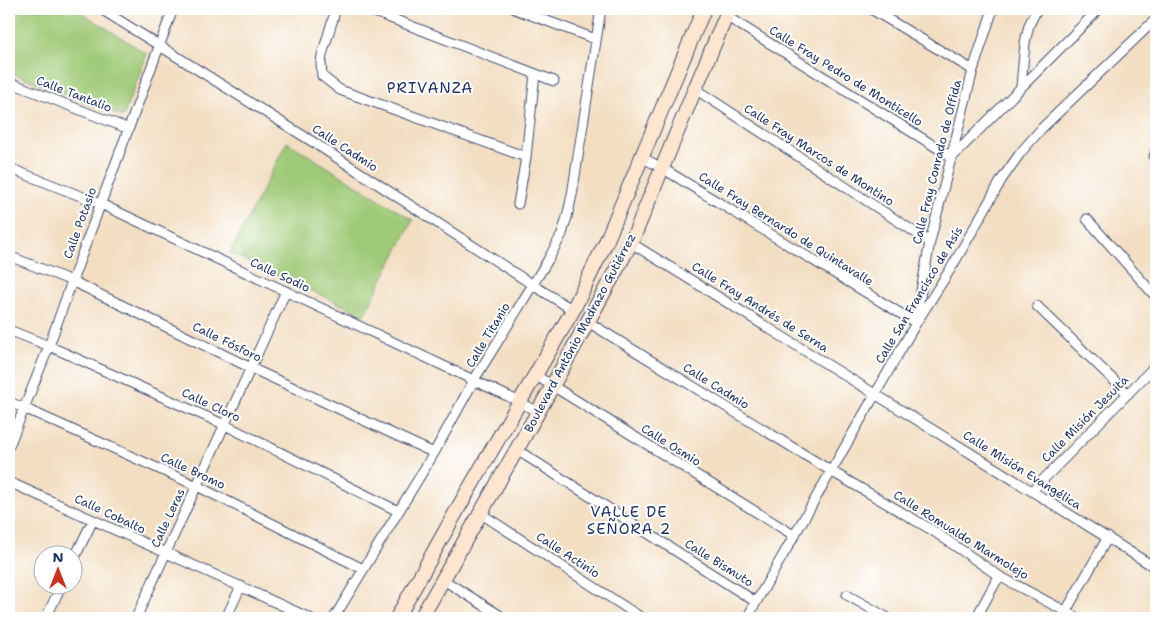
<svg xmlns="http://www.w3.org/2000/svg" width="1165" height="627" font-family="'Shantell Sans',sans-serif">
	<rect width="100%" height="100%" fill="#fff"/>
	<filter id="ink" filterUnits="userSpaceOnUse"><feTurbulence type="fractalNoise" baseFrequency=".02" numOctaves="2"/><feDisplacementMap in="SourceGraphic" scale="10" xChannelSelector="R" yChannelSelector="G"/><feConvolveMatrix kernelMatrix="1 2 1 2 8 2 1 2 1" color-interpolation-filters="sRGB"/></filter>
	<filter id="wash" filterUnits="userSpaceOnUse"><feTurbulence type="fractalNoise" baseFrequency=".0096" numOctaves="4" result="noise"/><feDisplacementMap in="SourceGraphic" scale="20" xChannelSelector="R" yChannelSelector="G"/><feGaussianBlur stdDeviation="1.12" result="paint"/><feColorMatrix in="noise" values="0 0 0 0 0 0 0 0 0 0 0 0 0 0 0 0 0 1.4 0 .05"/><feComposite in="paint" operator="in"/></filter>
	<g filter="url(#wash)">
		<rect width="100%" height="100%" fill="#f3dec2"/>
		<path fill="#9fca77" stroke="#5d7c6a" d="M9,9H76L147,54L123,117L9,72Z
			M287,142L413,220L364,315L230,253Z"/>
	</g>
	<g filter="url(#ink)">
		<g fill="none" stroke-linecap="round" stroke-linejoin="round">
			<defs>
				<path id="street" d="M101,9L313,142L533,285L573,310
					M336,9L322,55L321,63L322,76L340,90L526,157
					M367,9L554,81
					M515,9L595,39
					M871,9L973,70
					M726,16L952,157L1099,9
					M9,82L129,129
					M1021,86L1025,43L1029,25L1037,9
					M695,89L930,242
					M1156,150L1154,157L1156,161
					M643,158L662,168L916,323
					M9,168L101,204L520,402L538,412
					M518,204L526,157L535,74
					M1087,219L1156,297
					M631,243L1156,568
					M9,256L72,281L251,368L434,453
					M1037,306L1128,394
					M916,318L930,242L973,70L993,9
					M588,322L831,471L932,530L999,576L1078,618
					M9,330L49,346L225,425L398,511
					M535,375L795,536
					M9,402L24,408L197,486L363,569
					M9,446L49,346L72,281L173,9
					M517,450L756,602
					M9,482L310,618
					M1032,491L1156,365
					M480,513L642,618
					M72,563L93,520
					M442,579L504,618
					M847,595L888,618
					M46,618L62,584
					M136,618L286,291
					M226,618L241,586
					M334,618L434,453L474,380L548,260L562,234L567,217L572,195L601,9
					M747,618L916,323L953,265L1002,179L1021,152L1042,128L1156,19
					M976,618L999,576
					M1062,618L1108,537"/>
				<path id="secondary" d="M397,618L461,503L573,310L606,242L704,9
					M421,618L538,412L631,243L695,89L729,9"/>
			</defs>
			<use href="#street" stroke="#3b496d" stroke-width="11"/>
			<use href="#secondary" stroke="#3b496d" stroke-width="16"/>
			<use href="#street" stroke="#fff" stroke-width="9"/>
			<use href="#secondary" stroke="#fde5d0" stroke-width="14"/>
		</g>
	</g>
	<g text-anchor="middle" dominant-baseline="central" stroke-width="4" stroke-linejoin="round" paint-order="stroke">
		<g font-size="12" fill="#1b2f5e" stroke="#fff">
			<text transform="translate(846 76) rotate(32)">Calle Fray Pedro de Monticello</text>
			<text transform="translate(74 94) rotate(21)">Calle Tantalio</text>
			<text transform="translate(345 148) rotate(33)">Calle Cadmio</text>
			<text transform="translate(819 155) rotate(33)">Calle Fray Marcos de Montino</text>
			<text transform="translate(937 162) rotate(-76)">Calle Fray Conrado de Offida</text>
			<text transform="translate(80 223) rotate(-70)">Calle Potasio</text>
			<text transform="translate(786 229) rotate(32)">Calle Fray Bernardo de Quintavalle</text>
			<text transform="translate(280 275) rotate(25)">Calle Sodio</text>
			<text transform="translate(919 295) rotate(-59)">Calle San Francisco de Asís</text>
			<text transform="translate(760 307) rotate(32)">Calle Fray Andrés de Serna</text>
			<text transform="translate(580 333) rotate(-62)">Boulevard Antônio Madrazo Gutiérrez</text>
			<text transform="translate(488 335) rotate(-59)">Calle Titanio</text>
			<text transform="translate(227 342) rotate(26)">Calle Fósforo</text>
			<text transform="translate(716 386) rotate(32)">Calle Cadmio</text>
			<text transform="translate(211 405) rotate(25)">Calle Cloro</text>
			<text transform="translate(1085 419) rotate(-45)">Calle Misión Jesuita</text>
			<text transform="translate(671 445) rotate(32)">Calle Osmio</text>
			<text transform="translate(1022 470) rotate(32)">Calle Misión Evangélica</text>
			<text transform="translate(193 471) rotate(25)">Calle Bromo</text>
			<text transform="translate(110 514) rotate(25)">Calle Cobalto</text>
			<text transform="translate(168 518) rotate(-65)">Calle Leras</text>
			<text transform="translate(961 535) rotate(32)">Calle Romualdo Marmolejo</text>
			<text transform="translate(568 555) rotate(33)">Calle Actinio</text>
			<text transform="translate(719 563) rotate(32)">Calle Bismuto</text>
		</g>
		<g font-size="15" letter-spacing="1" fill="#1b2f5e" stroke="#fff">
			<text x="430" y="88">PRIVANZA</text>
			<text x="629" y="512">VALLE DE<tspan x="629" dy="17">SEÑORA 2</tspan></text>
		</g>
	</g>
	<rect width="1165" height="627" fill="none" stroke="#fff" stroke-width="30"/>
	<g transform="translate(58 570)"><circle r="24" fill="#ffffff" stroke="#a4acbf"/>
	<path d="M0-4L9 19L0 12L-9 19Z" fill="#c8321e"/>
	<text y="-8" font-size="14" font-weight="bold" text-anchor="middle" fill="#1b2f5e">N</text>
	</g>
</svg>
